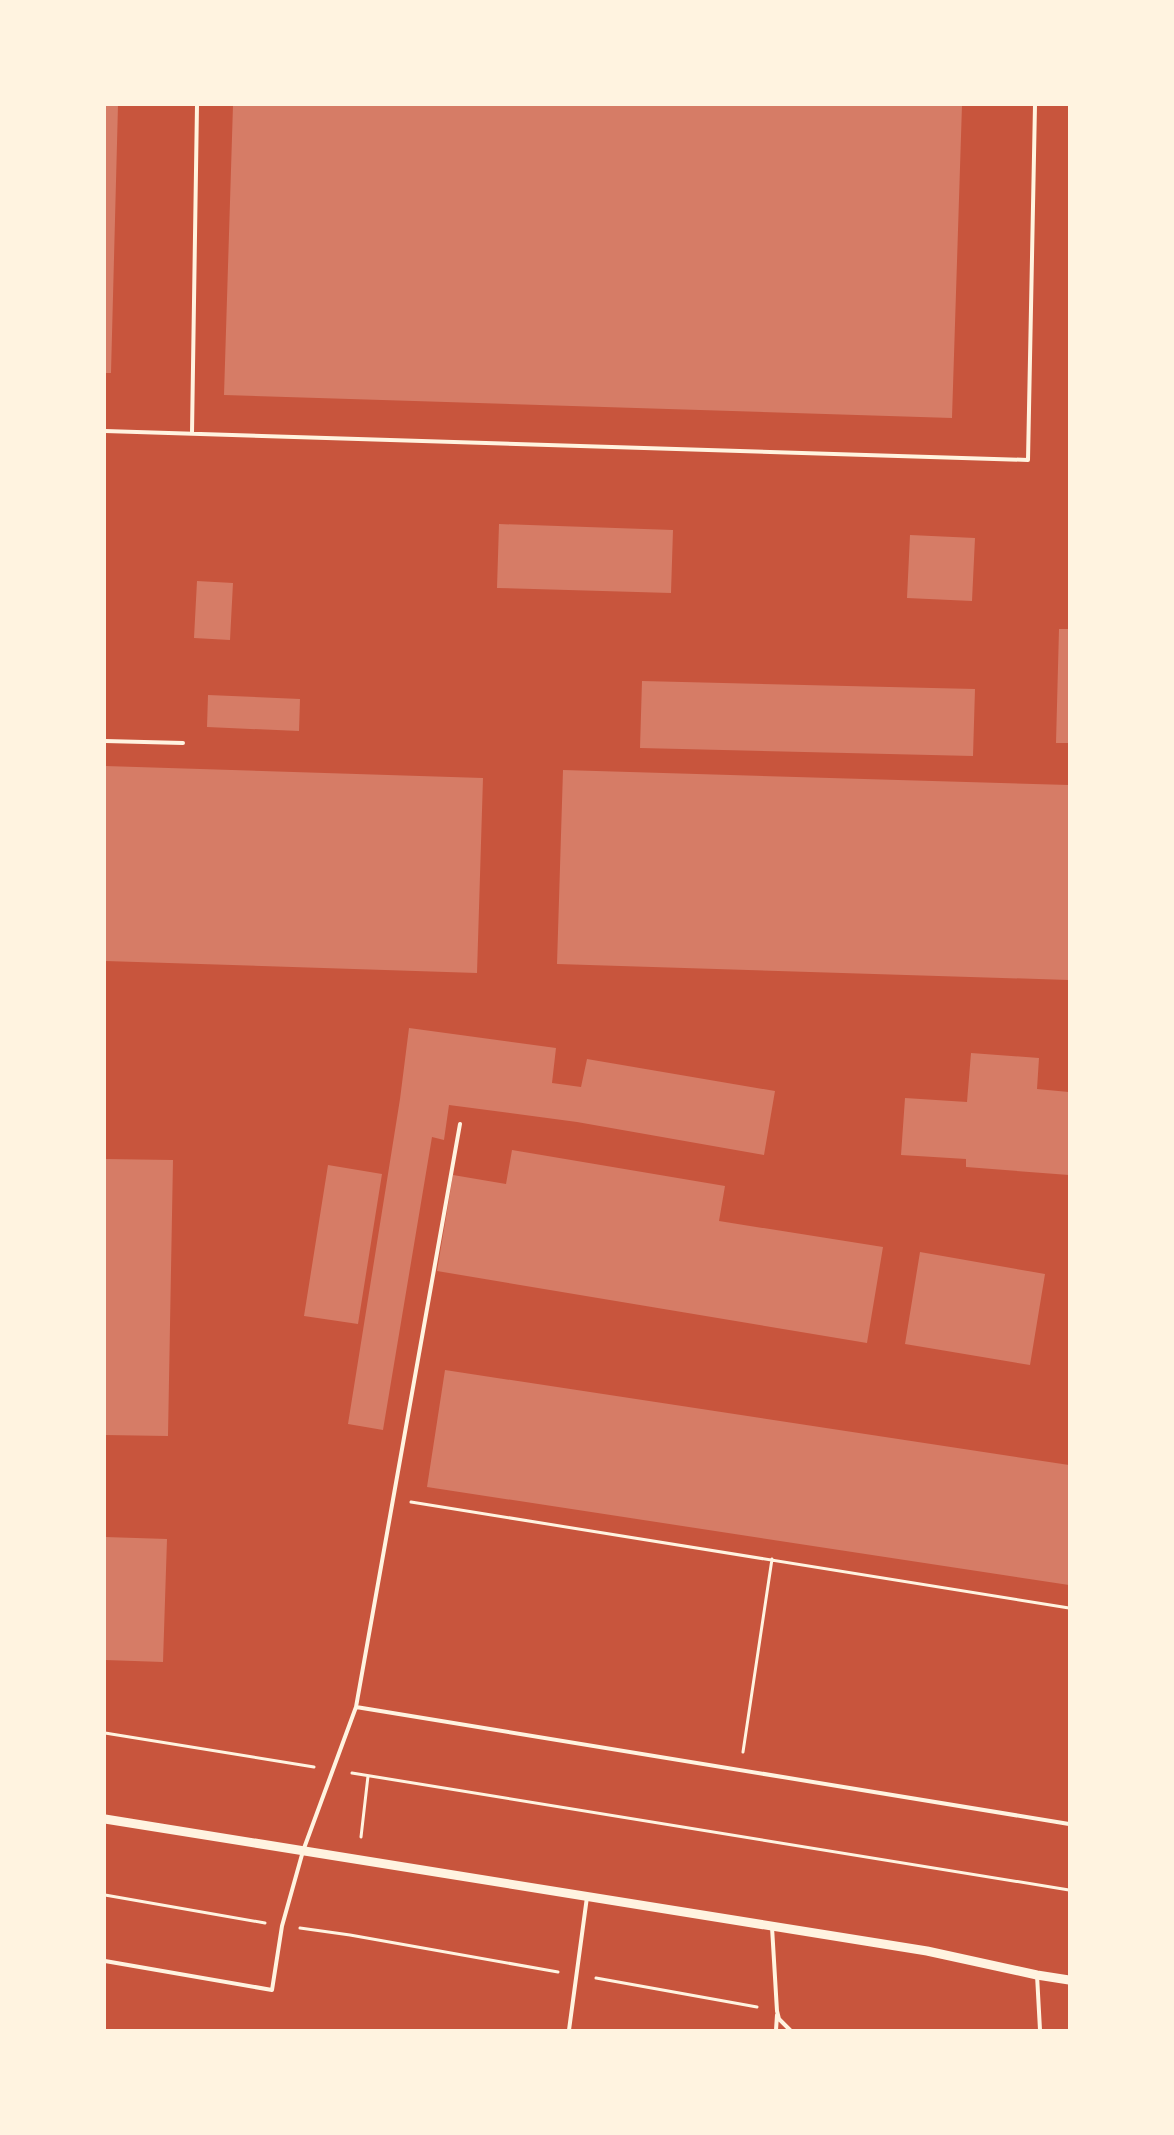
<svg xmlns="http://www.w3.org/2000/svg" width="1174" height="2135" font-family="'Exo 2',sans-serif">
	<rect width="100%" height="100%" fill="#c8553d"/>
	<path fill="#d67c66" d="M105,105H118L111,373H105Z
		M233,105H962L952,418L224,395Z
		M499,524L673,530L671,593L497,588Z
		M910,535L975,538L972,601L907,598Z
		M197,581L233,583L230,640L194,638Z
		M1059,629H1069V743H1056Z
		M642,681L975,689L973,756L640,748Z
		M208,695L300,699L299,731L207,727Z
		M105,766L483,778L477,973L105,961Z
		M563,770L1069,785V980L557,964Z
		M409,1028L556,1048L552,1083L581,1087L587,1059L775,1091L764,1155L577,1122L449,1105L444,1140L432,1137L383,1430L348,1424L400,1099Z
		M971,1053L1039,1058L1037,1089L1069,1092V1175L966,1167V1159L901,1155L905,1098L967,1102Z
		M512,1150L725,1186L719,1221L883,1247L867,1343L437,1271L453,1175L506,1184Z
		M105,1159L173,1160L168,1436L105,1435Z
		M328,1165L382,1174L358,1324L304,1316Z
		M920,1252L1045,1274L1030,1365L905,1344Z
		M445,1370L1069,1465V1585L427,1487Z
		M105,1537L167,1539L163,1662L105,1660Z"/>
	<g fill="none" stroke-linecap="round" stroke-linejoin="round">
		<path stroke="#fff3e0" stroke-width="3" d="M411,1502L1069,1608
			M105,1733L314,1767
			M743,1752L772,1559
			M352,1773L1069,1890
			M361,1837L368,1776
			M105,1895L265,1923
			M300,1928L350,1935L558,1972
			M596,1978L757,2007"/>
		<path stroke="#fff3e0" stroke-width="4" d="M105,431L1028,460L1035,105
			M192,433L197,105
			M105,741L183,743
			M356,1707L1069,1824
			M772,1927L777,2011L779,2019L790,2030
			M105,1961L272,1990L282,1926L303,1851L356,1707L460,1124
			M1037,1975L1040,2030
			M569,2030L587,1897
			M776,2030L777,2015"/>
		<path stroke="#fff3e0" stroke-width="9" d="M105,1819L927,1951L1037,1975L1069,1980"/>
	</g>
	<rect width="1174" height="2135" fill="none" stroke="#fff3e0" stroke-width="212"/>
</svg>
